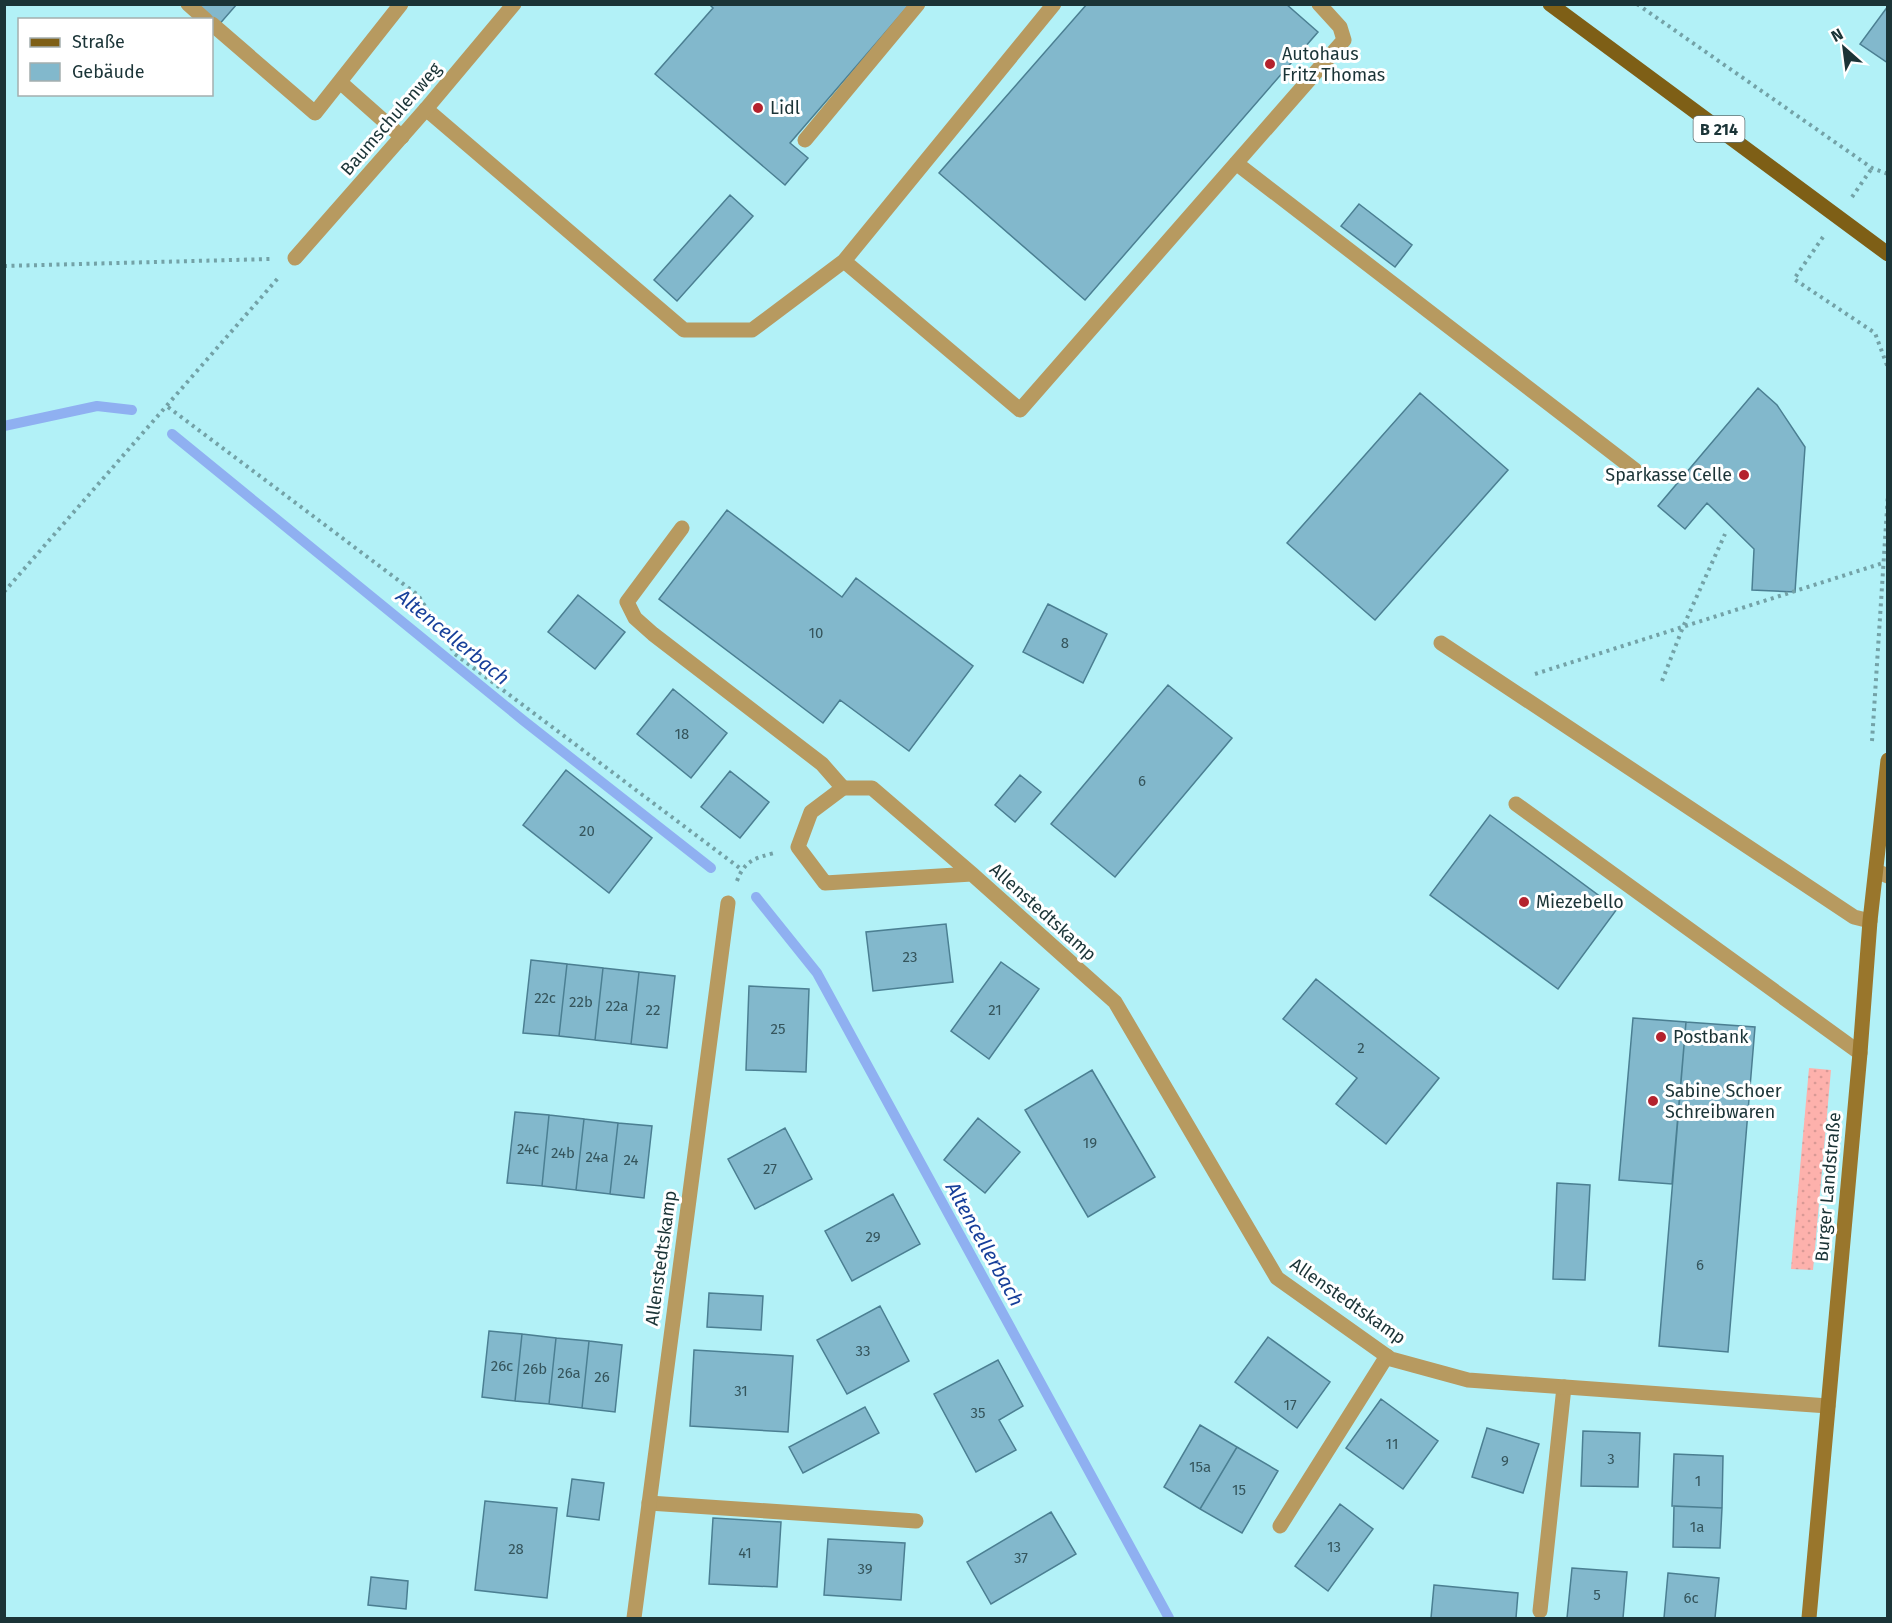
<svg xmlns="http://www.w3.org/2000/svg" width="1892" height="1623" font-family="'Fira Sans',sans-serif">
	<defs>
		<pattern id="grass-dots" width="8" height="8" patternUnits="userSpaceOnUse" patternTransform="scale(1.5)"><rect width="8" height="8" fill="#fdb1ac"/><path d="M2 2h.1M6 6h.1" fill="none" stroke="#d89995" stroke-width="1.8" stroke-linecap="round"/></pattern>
	</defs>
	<rect width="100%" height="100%" fill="#b2f1f7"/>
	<path fill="url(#grass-dots)" d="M1809,1068L1831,1070L1813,1270L1791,1269Z"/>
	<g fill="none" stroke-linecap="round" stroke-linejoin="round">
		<path stroke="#8fb0f1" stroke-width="10" d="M4,426L97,406L132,410
			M172,434L524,721L711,868
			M756,897L817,973L1169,1618"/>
	</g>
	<path fill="#82b8cc" stroke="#4b7f92" stroke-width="1.5" d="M192,4H237L217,27Z
		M709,4H910L790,143L808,158L785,185L655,74L713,8Z
		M1087,4H1286L1318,32L1085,300L939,173Z
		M1888,6V63L1860,44Z
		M730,195L753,216L677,301L654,280Z
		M1359,204L1412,245L1395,267L1341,226Z
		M1758,388L1777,405L1805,447L1795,592L1752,590L1754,549L1707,503L1685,529L1658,506Z
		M1420,393L1508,470L1375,620L1287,543Z
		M727,510L842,597L856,578L973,666L909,751L840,700L823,723L659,599Z
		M578,595L625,632L595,669L548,632Z
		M1048,604L1107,634L1083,683L1023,652Z
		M1168,685L1232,738L1115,877L1051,824Z
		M673,689L727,733L691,778L637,734Z
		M566,770L652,838L609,893L523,825Z
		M730,771L769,802L740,838L701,807Z
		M1020,775L1041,792L1015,822L995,805Z
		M1490,815L1617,909L1558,989L1430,895Z
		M946,924L953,982L873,991L866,932Z
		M531,960L567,964L559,1036L523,1033Z
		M1001,962L1039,989L989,1059L951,1031Z
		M567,964L603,968L595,1040L559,1036Z
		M603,968L639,972L631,1044L595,1040Z
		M639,972L675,976L667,1048L631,1044Z
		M1316,979L1439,1078L1386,1144L1336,1104L1357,1078L1283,1019Z
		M749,986L809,989L806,1072L746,1070Z
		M1633,1018L1686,1022L1672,1184L1619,1180Z
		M1686,1022L1755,1027L1728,1352L1659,1346Z
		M1092,1070L1155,1177L1088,1217L1025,1110Z
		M515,1112L549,1115L542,1186L507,1183Z
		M549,1115L584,1119L576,1190L542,1186Z
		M978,1118L1020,1152L985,1193L944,1160Z
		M584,1119L618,1123L610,1194L576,1190Z
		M618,1123L652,1126L644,1198L610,1194Z
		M785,1128L812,1179L755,1209L728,1159Z
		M1557,1183L1590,1185L1585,1280L1553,1279Z
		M893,1194L920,1244L852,1281L825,1231Z
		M709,1293L763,1296L761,1330L707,1327Z
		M880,1306L909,1361L847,1394L817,1340Z
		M489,1331L522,1334L515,1401L482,1397Z
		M522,1334L556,1338L549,1404L515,1401Z
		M1268,1337L1330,1382L1297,1428L1235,1382Z
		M556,1338L589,1341L582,1408L549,1404Z
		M589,1341L622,1345L615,1412L582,1408Z
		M694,1350L793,1356L788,1432L690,1426Z
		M998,1360L1023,1406L999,1420L1016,1450L976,1472L934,1394Z
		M1381,1399L1438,1441L1403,1489L1346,1448Z
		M865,1407L879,1433L803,1473L789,1447Z
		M1200,1425L1237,1447L1200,1509L1164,1487Z
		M1487,1428L1539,1444L1523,1493L1472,1477Z
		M1583,1431L1640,1433L1638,1487L1581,1486Z
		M1237,1447L1278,1471L1242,1533L1200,1509Z
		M1674,1454L1723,1456L1722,1508L1672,1506Z
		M572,1479L604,1483L599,1520L567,1516Z
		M485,1501L557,1508L547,1598L475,1590Z
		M1340,1504L1373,1529L1328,1591L1295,1566Z
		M1674,1506L1722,1508L1720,1548L1673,1547Z
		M1051,1512L1076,1554L991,1604L967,1562Z
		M713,1518L781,1522L777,1587L709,1584Z
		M828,1539L905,1543L901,1600L824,1595Z
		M1572,1568L1627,1572L1623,1618H1567Z
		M1668,1573L1719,1578L1715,1618H1664Z
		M371,1577L408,1581L406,1609L368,1605Z
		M1434,1585L1518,1593L1516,1618H1431Z"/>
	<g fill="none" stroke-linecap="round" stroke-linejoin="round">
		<path stroke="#73a2a7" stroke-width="4" stroke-dasharray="3 4.5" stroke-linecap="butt" d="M1637,4L1872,168L1888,174
			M1852,197L1872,168
			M1823,237L1794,279L1875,333L1888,368
			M4,266L270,259
			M168,407L418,595L455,654L741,869
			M4,592L279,277
			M1535,674L1883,563
			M1662,681L1683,627L1725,534
			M1872,741L1888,494
			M737,881C744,861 755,858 774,853"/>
		<path stroke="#b79a60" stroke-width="15" d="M188,4L206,20
			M212,24L315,113L401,4
			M340,82L402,137
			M426,109L684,330H752L844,261L1054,4
			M805,140L918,4
			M1236,163L1635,470
			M844,261L1020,410L1344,40L1340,27L1319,4
			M682,528L627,602L635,618L653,634L822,764L843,788
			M1441,643L1854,917L1870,921
			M1516,804L1860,1053
			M1876,871L1888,876
			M649,1503L916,1521
			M1280,1526L1387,1356
			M1540,1611L1564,1387"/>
		<path stroke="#b79a60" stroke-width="15" d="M295,258L426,109L514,4
			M972,874L825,883L798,847L811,812L843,788H872L972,874L1115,1002L1277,1278L1391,1359L1468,1380L1828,1406
			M634,1618L728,903"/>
		<path stroke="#99762c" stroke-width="15" d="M1809,1618L1860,1053L1870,921L1888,760"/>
		<path stroke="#7e5f16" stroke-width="15" d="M1550,4L1888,254"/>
	</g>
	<g fill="#b4222d" stroke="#fff" stroke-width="2">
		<circle cx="1270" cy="64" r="6"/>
		<circle cx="758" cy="108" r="6"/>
		<circle cx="1744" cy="475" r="6"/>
		<circle cx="1524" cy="902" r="6"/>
		<circle cx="1661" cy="1037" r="6"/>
		<circle cx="1653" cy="1101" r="6"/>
	</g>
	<g text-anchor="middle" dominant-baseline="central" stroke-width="6" stroke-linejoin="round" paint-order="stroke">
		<g font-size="15" fill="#35555c">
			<text x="816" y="633">10</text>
			<text x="1065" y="643">8</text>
			<text x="682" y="734">18</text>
			<text x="1142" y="781">6</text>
			<text x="587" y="831">20</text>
			<text x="910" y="957">23</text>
			<text x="545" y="998">22c</text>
			<text x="581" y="1002">22b</text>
			<text x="617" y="1006">22a</text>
			<text x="653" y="1010">22</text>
			<text x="995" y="1010">21</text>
			<text x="778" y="1029">25</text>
			<text x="1361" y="1048">2</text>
			<text x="1090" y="1143">19</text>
			<text x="528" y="1149">24c</text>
			<text x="563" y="1153">24b</text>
			<text x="597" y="1157">24a</text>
			<text x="631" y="1160">24</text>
			<text x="770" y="1169">27</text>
			<text x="873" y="1237">29</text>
			<text x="1700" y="1265">6</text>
			<text x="863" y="1351">33</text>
			<text x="502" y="1366">26c</text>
			<text x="535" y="1369">26b</text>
			<text x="569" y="1373">26a</text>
			<text x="602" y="1377">26</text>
			<text x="741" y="1391">31</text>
			<text x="1290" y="1405">17</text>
			<text x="978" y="1413">35</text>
			<text x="1392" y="1444">11</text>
			<text x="1611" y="1459">3</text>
			<text x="1505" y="1461">9</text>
			<text x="1200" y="1467">15a</text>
			<text x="1698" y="1481">1</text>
			<text x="1239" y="1490">15</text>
			<text x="1697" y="1527">1a</text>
			<text x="1334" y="1547">13</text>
			<text x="516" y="1549">28</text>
			<text x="745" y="1553">41</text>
			<text x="1021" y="1558">37</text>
			<text x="865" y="1569">39</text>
			<text x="1597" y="1595">5</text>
			<text x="1691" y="1598">6c</text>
		</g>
		<rect fill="#fff" stroke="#5f7173" stroke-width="1.5" x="1693.5" y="116" width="51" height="26" rx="4.5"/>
		<g font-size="16" font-weight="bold" fill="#1b3437">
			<text x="1719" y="129">B 214</text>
		</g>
		<g font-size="18" fill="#1b3437" stroke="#fff" text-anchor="start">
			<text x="1282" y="54">Autohaus<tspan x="1282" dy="21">Fritz Thomas</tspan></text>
			<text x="770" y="108">Lidl</text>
			<text x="1732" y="475" text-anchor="end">Sparkasse Celle</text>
			<text x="1536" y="902">Miezebello</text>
			<text x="1673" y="1037">Postbank</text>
			<text x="1665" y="1091">Sabine Schoer<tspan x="1665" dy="21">Schreibwaren</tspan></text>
		</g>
		<g font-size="18" fill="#1b3437" stroke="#fff">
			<text transform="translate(391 119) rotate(-49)">Baumschulenweg</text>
			<text transform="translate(1043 912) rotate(42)">Allenstedtskamp</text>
			<text transform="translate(1828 1187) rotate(-85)">Burger Landstraße</text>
			<text transform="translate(661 1258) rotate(-82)">Allenstedtskamp</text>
			<text transform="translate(1348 1301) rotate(35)">Allenstedtskamp</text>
		</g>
		<g font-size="20" font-style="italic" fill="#173f9a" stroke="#fff">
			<text transform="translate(453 637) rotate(39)">Altencellerbach</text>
			<text transform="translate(985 1244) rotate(61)">Altencellerbach</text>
		</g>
	</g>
	<rect width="1892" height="1623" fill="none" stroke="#1b3437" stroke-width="12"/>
	<rect x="18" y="18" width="195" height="78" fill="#ffffff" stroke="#a4aeaf" stroke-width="1.5"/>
	<rect x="30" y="38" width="30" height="9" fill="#7e5f16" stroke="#a4aeaf" stroke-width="1.5"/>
	<text x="72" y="48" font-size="18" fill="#1b3437">Straße</text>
	<rect x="30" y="63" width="30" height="18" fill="#82b8cc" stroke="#a4aeaf" stroke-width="1.5"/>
	<text x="72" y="78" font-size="18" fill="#1b3437">Gebäude</text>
	<g transform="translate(1844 48) rotate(332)" stroke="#ffffff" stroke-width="4.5" paint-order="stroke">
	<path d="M0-4.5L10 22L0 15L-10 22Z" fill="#1b3437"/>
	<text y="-9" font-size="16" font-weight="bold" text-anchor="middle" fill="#1b3437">N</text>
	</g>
</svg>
